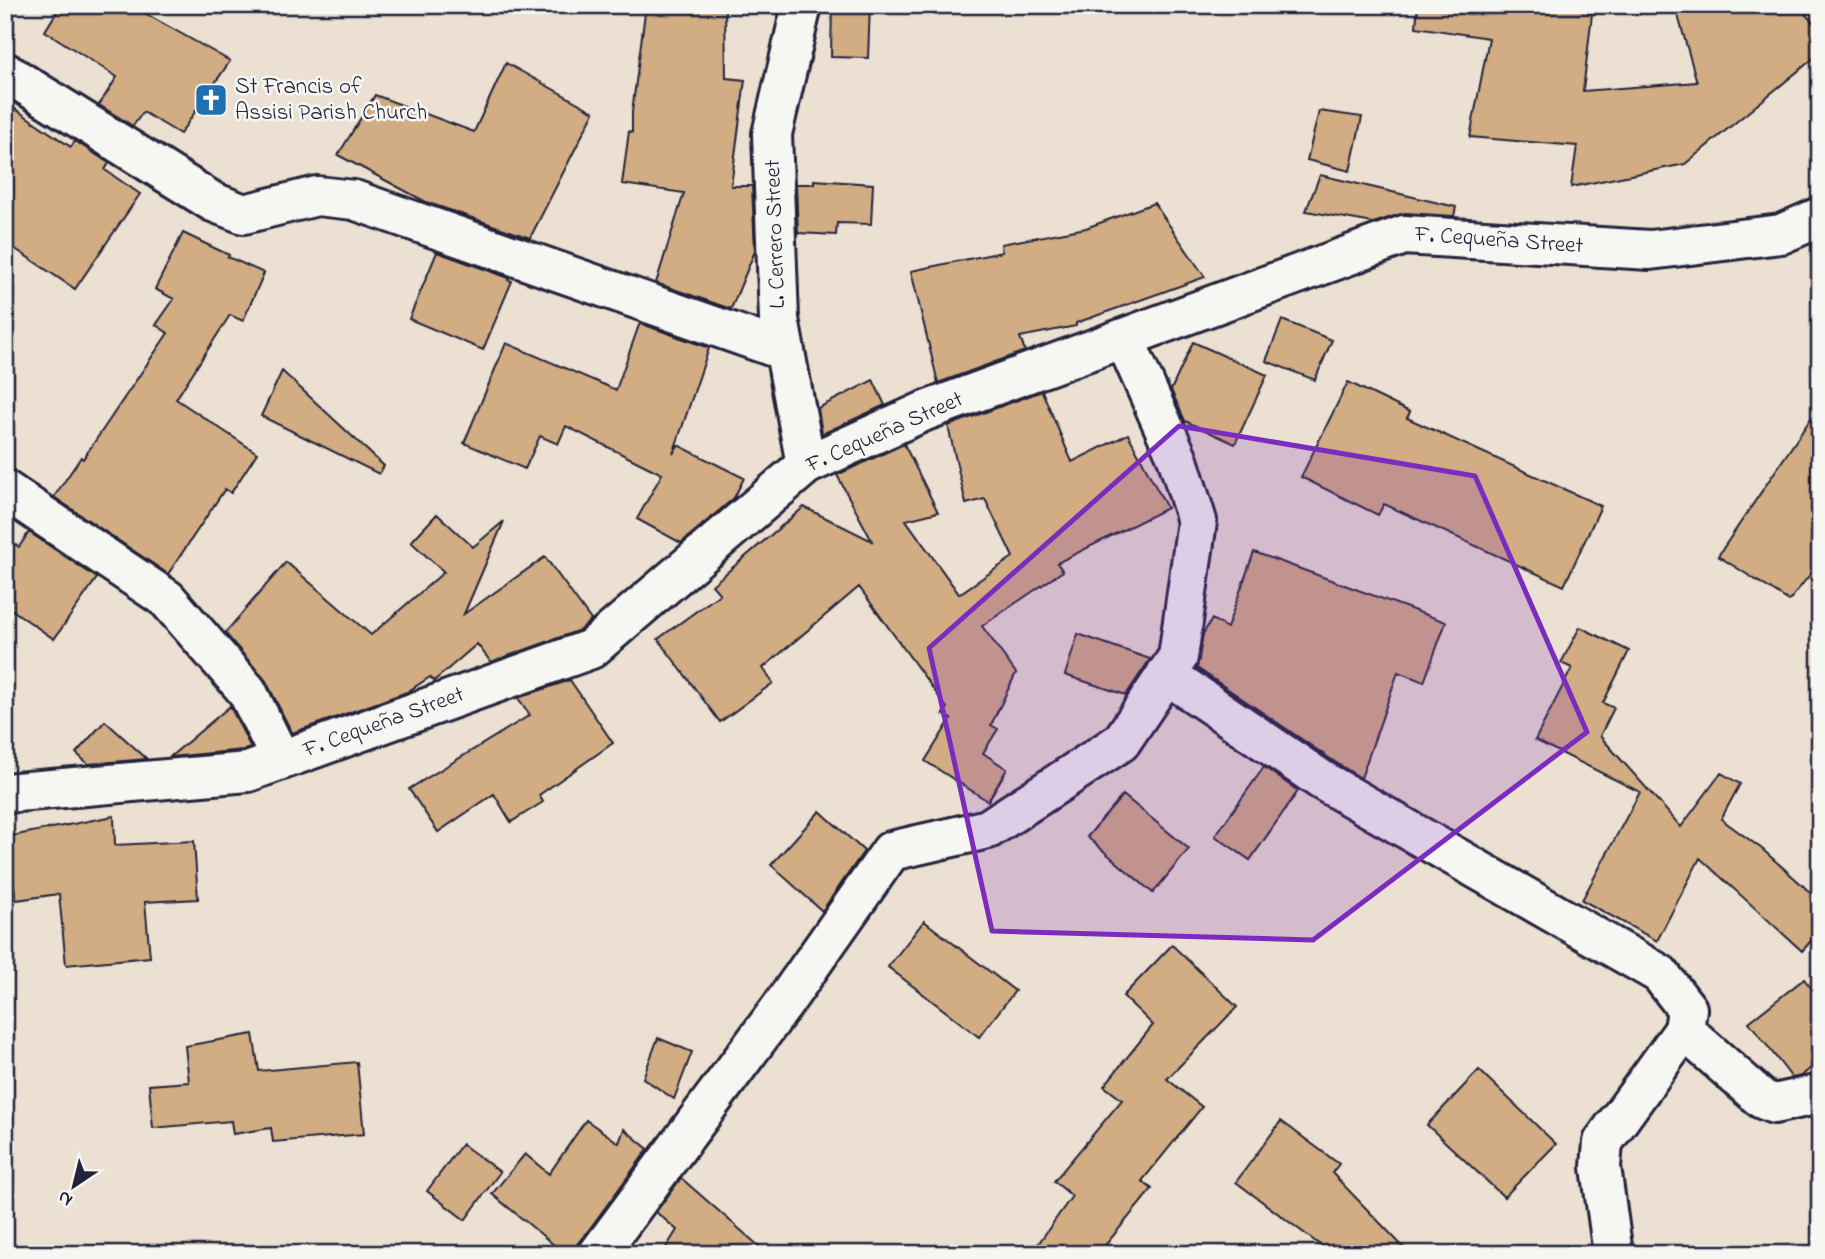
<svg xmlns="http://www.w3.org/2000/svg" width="1825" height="1259" font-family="'Indie Flower',sans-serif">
	<rect width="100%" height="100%" fill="#ebe0d1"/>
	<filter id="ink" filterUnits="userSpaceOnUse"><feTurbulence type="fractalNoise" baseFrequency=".0143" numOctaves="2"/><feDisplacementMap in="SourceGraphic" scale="14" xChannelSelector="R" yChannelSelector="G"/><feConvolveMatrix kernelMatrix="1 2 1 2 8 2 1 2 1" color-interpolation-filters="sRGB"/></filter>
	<g filter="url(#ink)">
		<path fill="#d2ad84" stroke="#22223b" stroke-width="2" d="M61,5H130L230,61L180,134L143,112L133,126L99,105L117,77L45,31Z
			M646,5H725L726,78L745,80L731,186H752L755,251L731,309L656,283L684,193L622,184L629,131L632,132V112Z
			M832,5H870L868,58L831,57Z
			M1418,5H1593L1583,91L1697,82L1675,5H1806V15L1820,29V53L1685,164L1571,187L1577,146L1470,137L1489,38L1416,27Z
			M506,63L594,112L530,238L426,202L338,155L375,95L474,132Z
			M5,102L71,147L75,141L109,163L105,170L140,194L75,289L5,242Z
			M1319,111L1362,117L1350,171L1307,160Z
			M1320,175L1456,207L1454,216L1405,213L1373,223L1306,211Z
			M814,180L873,184L871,224L837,223L836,235L798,233L796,184H814Z
			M1154,203L1205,277L1076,323V326L1020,337L1025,351L938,383L911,271L1002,252L1001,244L1086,228Z
			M183,233L229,255L228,257L264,273L243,321L230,315L176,399L257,453L231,493L225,489L168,574L54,497L81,457L83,459L168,333L156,325L174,299L155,289Z
			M437,252L509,278L508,280L512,281L483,350L409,319Z
			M1282,320L1332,340L1315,380L1266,361Z
			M642,324L709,348L673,454L678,445L744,478L734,498L681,543L637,519L662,474L566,426L558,444L540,436L525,469L464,443L506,343L616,390L639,325Z
			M1193,342L1267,375L1235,444L1185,421L1171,390Z
			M282,371L384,466L379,474L261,416Z
			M873,380L885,405L822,434L818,408Z
			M1348,382L1410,412L1407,418L1601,506L1564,586L1384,504L1378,515L1301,477Z
			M1042,391L1072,462L1128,434L1167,508L1057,563L1063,571L982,626L1016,673L991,725L998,729L983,753L1007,769L988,801L925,761L951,719L943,714L947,708L859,587L763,668L773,683L720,722L658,639L720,594L712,585L804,507L872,541L837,475L904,444L938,512L906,520L959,594L1013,557L985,499L966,504L948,426Z
			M1820,405V562L1789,601L1718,556Z
			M437,514L473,547L504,521L464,614L545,557L591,620L580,630L491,662L477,644L434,681L430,677L407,692L292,733L266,681L225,633L286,562L371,635L444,572L411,542Z
			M29,532L97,578L54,639L5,605V538L19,547Z
			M1254,552L1446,622L1424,682L1398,672L1361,778L1335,762L1197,668L1203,634L1212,619L1227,628Z
			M1580,627L1629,651L1603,703L1614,708L1600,736L1681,827L1721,773L1740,784L1721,819L1762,849L1820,901V931L1802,951L1700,858L1657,941L1582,900L1640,792L1535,740L1572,668L1561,663Z
			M1078,634L1150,659L1126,695L1065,675Z
			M570,680L613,743L539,795L543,802L511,822L494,794L438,832L409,789L530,715L518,698Z
			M230,706L251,748L243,750L170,757Z
			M105,721L147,759L88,764L76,753Z
			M1264,767L1298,791L1250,860L1215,836Z
			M1123,795L1189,849L1153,893L1087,837Z
			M820,811L864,851L822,911L771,865Z
			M114,816L115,845L194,841L198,899L145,902L150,957L66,965L59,894L16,900L6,837Z
			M924,921L1015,991L979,1037L888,967Z
			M1172,945L1237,1007L1167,1079L1202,1107L1142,1181L1152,1189L1098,1254H1031L1072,1196L1054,1181L1122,1100L1104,1086L1153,1025L1123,996Z
			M1804,979L1820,999V1061L1801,1076L1792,1078L1749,1022Z
			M253,1034L259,1071L357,1062L364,1134L273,1142L271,1128L233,1134L231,1121L153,1128L149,1085L189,1082L185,1046Z
			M658,1038L692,1052L674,1099L643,1078Z
			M1479,1070L1556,1144L1504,1197L1427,1125Z
			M586,1120L619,1143L624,1129L648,1149L588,1231L569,1254H565L492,1194L525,1154L549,1174Z
			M1281,1121L1339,1164L1332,1173L1410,1254H1332L1236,1182Z
			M462,1144L500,1172L465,1220L427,1191Z
			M681,1178L768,1254H662L677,1230L656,1212Z"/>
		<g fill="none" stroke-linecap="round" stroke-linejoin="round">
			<defs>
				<path id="minor" d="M802,5L772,134L779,319L806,465
					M5,72L213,202L244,214L317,196L354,200L785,351
					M5,490L167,599L247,691L281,760
					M1166,674L1323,781L1660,974L1687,1009L1684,1030L1603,1142L1601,1167L1613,1254
					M5,793L248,772L591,649L806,465L925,411L1404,235L1650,250L1781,234L1820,217
					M1684,1030L1762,1099L1774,1104L1820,1094
					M598,1254L782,1006L891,851L988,829L1121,742L1178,657L1197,521L1177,457L1124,338"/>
			</defs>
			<use href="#minor" stroke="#22223b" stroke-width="44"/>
			<use href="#minor" stroke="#f6f6f2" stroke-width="38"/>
		</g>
	</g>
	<path fill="#7b2cbf" fill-opacity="0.2" stroke="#7b2cbf" stroke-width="5" stroke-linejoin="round" d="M1179,426L1475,476L1587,732L1313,940L992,931L929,648Z"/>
	<defs>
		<symbol id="church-square" viewBox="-11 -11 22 22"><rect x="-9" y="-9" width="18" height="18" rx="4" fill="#1f6fb2" stroke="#f6f6f2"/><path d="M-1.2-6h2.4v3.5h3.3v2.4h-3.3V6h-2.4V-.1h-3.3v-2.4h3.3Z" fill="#fff"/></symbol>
	</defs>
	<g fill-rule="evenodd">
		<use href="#church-square" x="192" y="81" width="38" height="38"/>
	</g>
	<g text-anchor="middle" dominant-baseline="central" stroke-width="5" stroke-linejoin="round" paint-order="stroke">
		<g font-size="23" fill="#22223b" stroke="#f6f6f2" text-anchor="start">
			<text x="235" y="87">St Francis of<tspan x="235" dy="26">Assisi Parish Church</tspan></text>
		</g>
		<g font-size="23" fill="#22223b" stroke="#f6f6f2">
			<text transform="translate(776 234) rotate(-92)">L. Cerrero Street</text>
			<text transform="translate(1499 241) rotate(4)">F. Cequeña Street</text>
			<text transform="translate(885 433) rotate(-24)">F. Cequeña Street</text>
			<text transform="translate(384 723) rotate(-20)">F. Cequeña Street</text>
		</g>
	</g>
	<rect width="1825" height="1259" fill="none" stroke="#f6f6f2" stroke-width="28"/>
	<rect x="14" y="14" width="1797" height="1231" fill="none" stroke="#22223b" stroke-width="2.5" filter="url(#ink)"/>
	<g transform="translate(74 1186) rotate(215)" stroke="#f6f6f2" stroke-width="5" paint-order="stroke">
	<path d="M0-5L12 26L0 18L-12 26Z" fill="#22223b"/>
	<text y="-10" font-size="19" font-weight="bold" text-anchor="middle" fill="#22223b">N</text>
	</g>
</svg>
